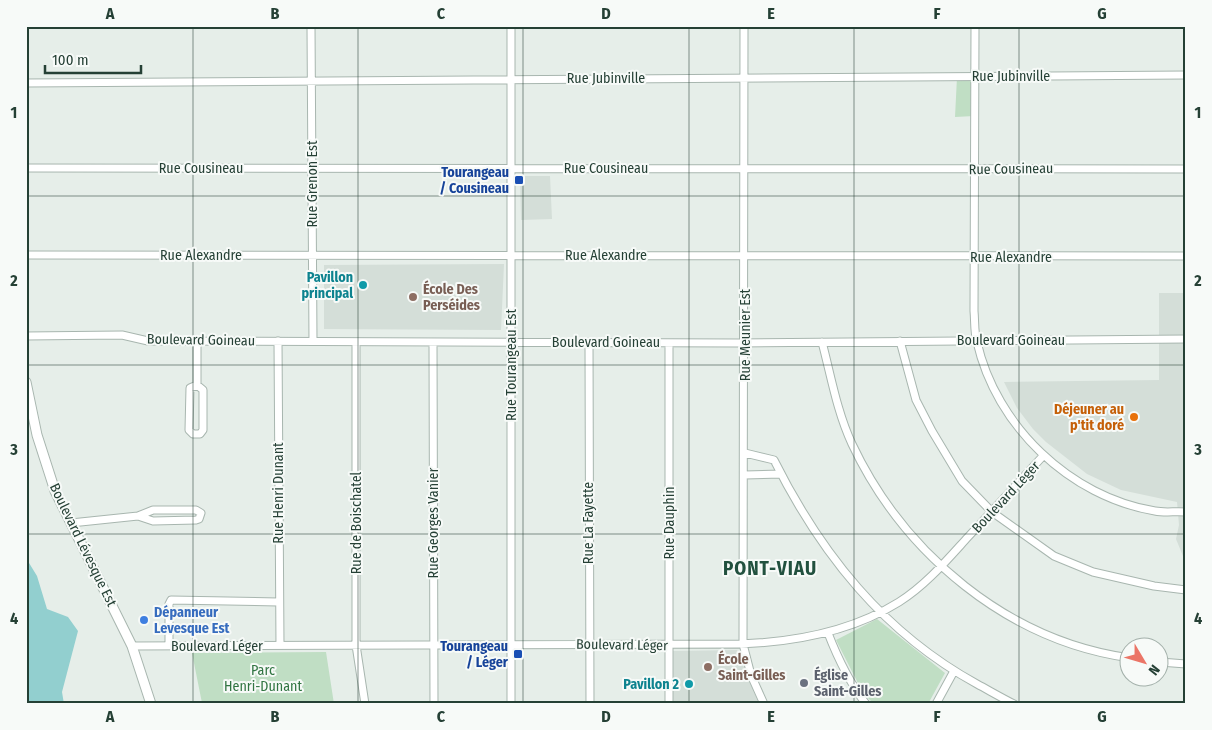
<svg xmlns="http://www.w3.org/2000/svg" width="1212" height="730" font-family="'Fira Sans Condensed',sans-serif">
	<rect width="100%" height="100%" fill="#e6eee9"/>
	<path fill="#d4ded8" d="M520,176H550L552,219L521,220Z
		M504,264L501,330L324,329V265Z
		M1159,293H1186V582L1185,561L1176,539L1179,525L1177,502L1121,490L1087,474L1046,442L1033,429L1017,408L1004,382L1159,380Z
		M737,650L759,704H672L673,651Z"/>
	<path fill="#c0dec4" d="M957,77H975L974,116L955,117Z
		M877,619L945,673L928,704H874L863,693L836,640Z
		M326,652L334,704L202,703L192,653Z"/>
	<path fill="#92cfcf" d="M26,558L37,576L47,609L68,617L78,631L62,692L64,704H26Z"/>
	<g fill="none" stroke-linecap="round" stroke-linejoin="round">
		<defs>
			<path id="minor" d="M311,26L313,341
				M744,26L743,644L751,675L764,704
				M975,26L974,311C975,321 974,332 977,342C996,426 1070,497 1155,511C1165,513 1176,511 1186,512
				M26,83L1186,75
				M26,168L1186,169
				M26,255L1186,256
				M26,336L122,335L148,341L739,343L1186,339
				M278,341L280,645
				M900,341L916,400L932,431L962,481L992,512L1054,556L1093,572L1154,586L1186,590
				M356,342V645L365,704
				M433,342L434,704
				M589,342L590,704
				M822,342C831,376 837,412 852,444C904,554 1008,641 1130,658
				M669,343V704
				M197,385L203,390V430L200,434H193L189,430L190,388Z
				M197,385V341
				M745,453L774,460C821,554 884,633 977,684C990,691 1002,698 1014,704
				M745,475L781,474
				M71,523L138,516L153,510H196L201,513L199,519L196,520L153,521L138,516
				M828,633C838,659 849,682 866,704
				M132,646L740,644C796,642 851,632 899,602C926,585 947,560 968,537C993,510 1018,483 1043,456
				M169,646V604L171,600L278,602
				M1160,662L1186,664
				M511,704V26
				M936,704L954,671"/>
			<path id="tertiary" d="M26,382L37,435L55,491L132,646L151,704"/>
		</defs>
		<use href="#minor" stroke="#a8b6af" stroke-width="9"/>
		<use href="#tertiary" stroke="#a8b6af" stroke-width="11"/>
		<use href="#minor" stroke="#fff" stroke-width="7"/>
		<use href="#tertiary" stroke="#fff" stroke-width="9"/>
	</g>
	<path fill="none" stroke="#254035" stroke-width="1" stroke-opacity="0.55" d="M193,26V704M358,26V704M523,26V704M689,26V704M854,26V704M1019,26V704M26,196H1186M26,365H1186M26,534H1186"/>
	<g fill="#1a4fb4" stroke="#f7faf8" stroke-width="2">
		<rect x="514" y="175" width="10" height="10" rx="2.5"/>
		<rect x="513" y="649" width="10" height="10" rx="2.5"/>
	</g>
	<g fill="#0f9aa8" stroke="#f7faf8" stroke-width="2">
		<circle cx="363" cy="285" r="5"/>
		<circle cx="689" cy="684" r="5"/>
	</g>
	<g fill="#8d6e63" stroke="#f7faf8" stroke-width="2">
		<circle cx="413" cy="297" r="5"/>
		<circle cx="708" cy="667" r="5"/>
	</g>
	<circle fill="#e8710a" stroke="#f7faf8" stroke-width="2" cx="1134" cy="417" r="5"/>
	<circle fill="#3f7fe0" stroke="#f7faf8" stroke-width="2" cx="144" cy="620" r="5"/>
	<circle fill="#6b7280" stroke="#f7faf8" stroke-width="2" cx="804" cy="683" r="5"/>
	<g text-anchor="middle" dominant-baseline="central" stroke-width="4" stroke-linejoin="round" paint-order="stroke">
		<g font-size="14" fill="#254035" stroke="#f7faf8">
			<text x="1011" y="76">Rue Jubinville</text>
			<text x="606" y="78">Rue Jubinville</text>
			<text x="201" y="168">Rue Cousineau</text>
			<text x="606" y="168">Rue Cousineau</text>
			<text transform="translate(1011 169) rotate(-1)">Rue Cousineau</text>
			<text transform="translate(312 184) rotate(-90)">Rue Grenon Est</text>
			<text x="201" y="255">Rue Alexandre</text>
			<text x="606" y="255">Rue Alexandre</text>
			<text x="1011" y="257">Rue Alexandre</text>
			<text transform="translate(745 335) rotate(-90)">Rue Meunier Est</text>
			<text transform="translate(201 340) rotate(1)">Boulevard Goineau</text>
			<text x="1011" y="340">Boulevard Goineau</text>
			<text x="606" y="342">Boulevard Goineau</text>
			<text transform="translate(511 365) rotate(-90)">Rue Tourangeau Est</text>
			<text transform="translate(278 493) rotate(-90)">Rue Henri Dunant</text>
			<text transform="translate(1006 497) rotate(-47)">Boulevard Léger</text>
			<text transform="translate(356 523) rotate(-90)">Rue de Boischatel</text>
			<text transform="translate(433 523) rotate(-90)">Rue Georges Vanier</text>
			<text transform="translate(588 523) rotate(-90)">Rue La Fayette</text>
			<text transform="translate(669 523) rotate(-90)">Rue Dauphin</text>
			<text transform="translate(83 545) rotate(64)">Boulevard Lévesque Est</text>
			<text transform="translate(622 645) rotate(1)">Boulevard Léger</text>
			<text x="217" y="646">Boulevard Léger</text>
		</g>
		<g font-size="14" font-weight="bold" fill="#164399" stroke="#f7faf8" text-anchor="end">
			<text x="509" y="172">Tourangeau<tspan x="509" dy="16">/ Cousineau</tspan></text>
			<text x="508" y="646">Tourangeau<tspan x="508" dy="16">/ Léger</tspan></text>
		</g>
		<g font-size="14" font-weight="bold" fill="#0d838f" stroke="#f7faf8" text-anchor="end">
			<text x="353" y="277">Pavillon<tspan x="353" dy="16">principal</tspan></text>
			<text x="679" y="684">Pavillon 2</text>
		</g>
		<g font-size="14" font-weight="bold" fill="#785e54" stroke="#f7faf8" text-anchor="start">
			<text x="423" y="289">École Des<tspan x="423" dy="16">Perséides</tspan></text>
			<text x="718" y="659">École<tspan x="718" dy="16">Saint-Gilles</tspan></text>
		</g>
		<g font-size="14" font-weight="bold" fill="#c56008" stroke="#f7faf8" text-anchor="end">
			<text x="1124" y="409">Déjeuner au<tspan x="1124" dy="16">p'tit doré</tspan></text>
		</g>
		<g font-size="14" font-weight="bold" fill="#366cbe" stroke="#f7faf8" text-anchor="start">
			<text x="154" y="612">Dépanneur<tspan x="154" dy="16">Levesque Est</tspan></text>
		</g>
		<g font-size="14" fill="#317542" stroke="#f7faf8">
			<text x="263" y="670">Parc<tspan x="263" dy="16">Henri-Dunant</tspan></text>
		</g>
		<g font-size="14" font-weight="bold" fill="#5b616d" stroke="#f7faf8" text-anchor="start">
			<text x="814" y="675">Église<tspan x="814" dy="16">Saint-Gilles</tspan></text>
		</g>
		<g font-size="19" font-weight="bold" letter-spacing="1" fill="#22513f" stroke="#f7faf8">
			<text x="770" y="568">PONT-VIAU</text>
		</g>
	</g>
	<rect width="1212" height="730" fill="none" stroke="#f7faf8" stroke-width="55"/>
	<g transform="translate(1144 662) rotate(128)"><circle r="24" fill="#f7faf8" stroke="#a3b0aa"/>
	<path d="M0-4L9 19L0 12L-9 19Z" fill="#eb7567"/>
	<text y="-8" font-size="14" font-weight="bold" text-anchor="middle" fill="#254035">N</text>
	</g>
	<path d="M45 65v8h96v-8" fill="none" stroke="#254035" stroke-width="2.5"/>
	<text x="52" y="65" font-size="15" fill="#254035" stroke="#f7faf8" stroke-width="4" paint-order="stroke">100 m</text>
	<rect x="28" y="28" width="1156" height="674" fill="none" stroke="#254035" stroke-width="2"/>
	<g font-size="16" text-anchor="middle" font-weight="bold" fill="#254035">
		<text x="110" y="19">A</text>
		<text x="275" y="19">B</text>
		<text x="441" y="19">C</text>
		<text x="606" y="19">D</text>
		<text x="771" y="19">E</text>
		<text x="937" y="19">F</text>
		<text x="1102" y="19">G</text>
		<text x="14" y="118">1</text>
		<text x="1198" y="118">1</text>
		<text x="14" y="286">2</text>
		<text x="1198" y="286">2</text>
		<text x="14" y="455">3</text>
		<text x="1198" y="455">3</text>
		<text x="14" y="624">4</text>
		<text x="1198" y="624">4</text>
		<text x="110" y="722">A</text>
		<text x="275" y="722">B</text>
		<text x="441" y="722">C</text>
		<text x="606" y="722">D</text>
		<text x="771" y="722">E</text>
		<text x="937" y="722">F</text>
		<text x="1102" y="722">G</text>
	</g>
</svg>
